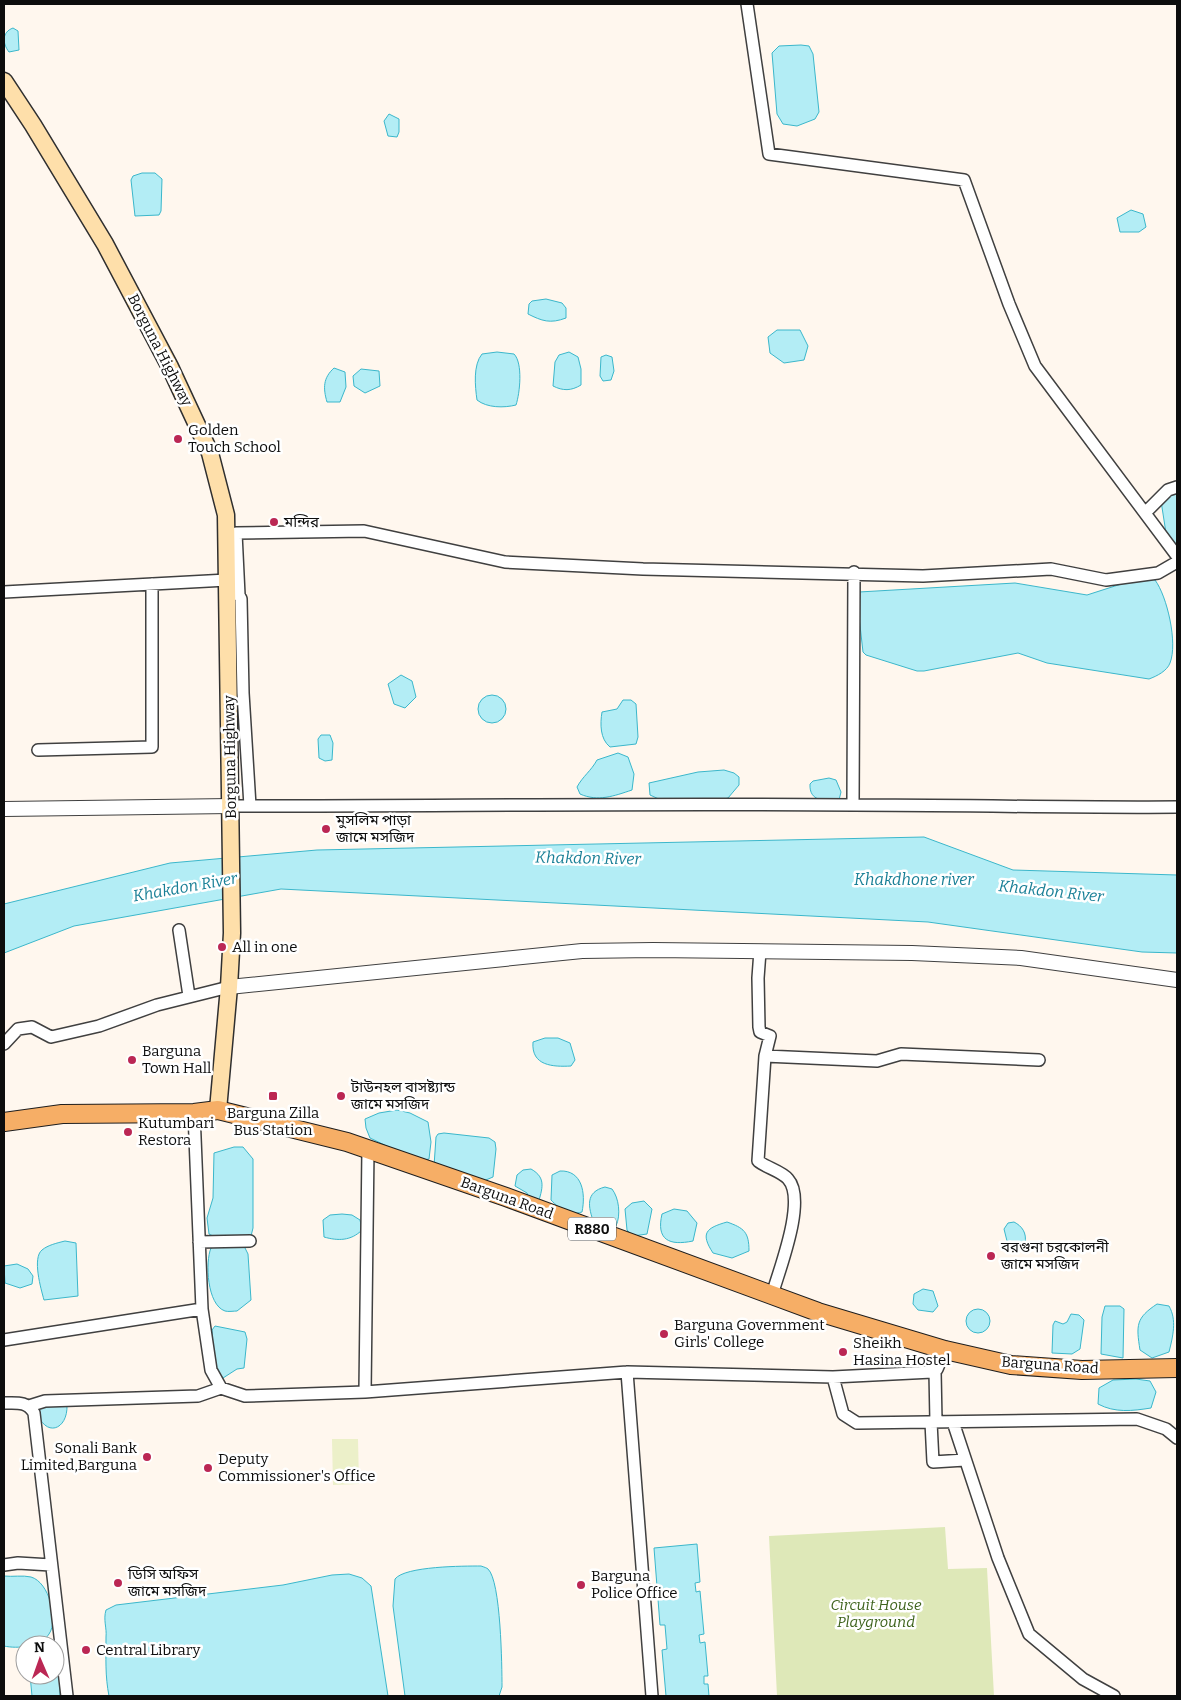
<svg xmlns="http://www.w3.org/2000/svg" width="1181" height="1700" font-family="Bitter,'Noto Sans Bengali',serif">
	<rect width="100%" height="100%" fill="#fff7ee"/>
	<path fill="#dee8b8" d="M945,1527L948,1569L987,1568L994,1696H777L769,1536Z"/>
	<path fill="#ecf0c9" d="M332,1439H358L359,1484L333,1485Z"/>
	<path fill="#b3edf5" stroke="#3bb7cb" d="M13,28L18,31L19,50L9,52C2,43 2,32 13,28Z
		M801,45L809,46L813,54L819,112L815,119L797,126L783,124L777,114L772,53L779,46Z
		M389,114L399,119V132L397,137L388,136L384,121Z
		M142,173H155L162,179L161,211L159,215L135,216L131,180L133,176Z
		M1131,210L1143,214L1146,227L1139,232H1120L1117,218Z
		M546,299L562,303L566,308V318C550,324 542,321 528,314L529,304L532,301Z
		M777,330H800L808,346L804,360L784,363L770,353L768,337Z
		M497,352L514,354C523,363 520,393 516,405C504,408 487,408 477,400C475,386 473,365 482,354Z
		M569,352L578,357L581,369V385C571,391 563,391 553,386L555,362L559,355Z
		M606,355L612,357L614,371L611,380L603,381L600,376L601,357Z
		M334,368L345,372L346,387L340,402H327C323,388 323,378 334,368Z
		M361,369L379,371L380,386L365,393L354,386L353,376Z
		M1177,491V545L1166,533L1161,501Z
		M1143,577L1155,580C1167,596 1178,643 1170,663C1167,671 1157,676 1149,679L1047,663L1018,653L924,671H917L866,655L863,652L858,608L859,592L1015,583L1087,595Z
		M401,675L412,681L416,697L405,708L394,704L388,684Z
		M478 709a14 14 0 1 1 28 0a14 14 0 1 1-28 0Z
		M623,700H631L636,704L638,737L636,744L610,747C600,739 600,724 602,712L617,709Z
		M321,735H330L333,743L332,760L325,761L319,758L318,739Z
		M618,753L628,757L634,774L632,790C614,796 598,802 580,794L577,787C583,776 591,771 597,760Z
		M724,770L734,773L739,777V785L728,798L717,801L661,800L650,795L649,783L698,772Z
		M829,778L836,780L841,792L839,800C825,801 809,802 810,784L813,781Z
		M924,837L1013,870L1177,875V953L1142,952L928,922L281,889L74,926L4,953V904L170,863L317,850Z
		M545,1038H558L570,1043L575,1060L571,1066C553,1067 531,1066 533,1042Z
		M397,1110L410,1113L428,1122L431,1142L429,1159L418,1161L370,1138L366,1128L365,1119L379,1113Z
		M444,1133L489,1138L495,1142L496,1149L493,1177L481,1182L434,1166L436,1137L438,1134Z
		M234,1147H243L253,1159V1228L251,1236H213L209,1234L207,1218L213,1198L214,1153Z
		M531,1169C547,1178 542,1189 538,1204L529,1199L527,1193L515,1186L517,1175L523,1170Z
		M560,1171C582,1170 586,1193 582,1212C568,1216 561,1210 551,1200L552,1175Z
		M605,1187L612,1189C619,1198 621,1215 616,1226L604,1229L594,1223C588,1207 585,1192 605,1187Z
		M644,1201L652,1209L647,1234L633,1236L627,1230L625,1209L632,1203Z
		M674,1209L687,1211L697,1223L693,1241C669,1246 656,1240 662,1214Z
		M342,1214L352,1215L360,1220L362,1230C351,1241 338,1241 324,1237L323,1220L330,1215Z
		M727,1222C744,1228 749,1232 749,1251L732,1258L713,1253C700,1233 706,1228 727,1222Z
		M1014,1222C1022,1226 1027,1233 1025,1243L1020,1245L1007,1241L1004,1229L1008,1223Z
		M65,1241L76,1243L78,1296L44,1300C41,1289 32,1258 42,1250C48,1245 57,1243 65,1241Z
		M218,1246H244L248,1254L251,1300L237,1311C234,1311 228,1312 225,1311C207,1305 205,1262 211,1248Z
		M17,1264L28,1269L33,1276L32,1284L20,1288L5,1283L4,1266Z
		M923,1289L933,1291L938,1306L933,1312L918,1310L913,1304L914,1294Z
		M1157,1304L1169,1306C1177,1320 1173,1336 1169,1352L1152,1358L1140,1350C1136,1325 1136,1318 1157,1304Z
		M1105,1306H1120L1124,1309L1123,1358L1101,1354L1102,1317Z
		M966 1321a12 12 0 1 1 24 0a12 12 0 1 1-24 0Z
		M1071,1314L1079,1315L1084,1320L1080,1349L1072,1354L1052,1353L1053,1325L1055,1321L1063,1324L1067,1322Z
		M215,1326L245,1332L247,1339L244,1368L237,1369L223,1378L214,1367L212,1330Z
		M1136,1379L1150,1381L1156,1392L1151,1408C1132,1411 1115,1413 1098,1404L1099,1388L1113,1380Z
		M39,1402L67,1405C68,1430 45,1439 36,1410Z
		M697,1544L700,1582L695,1583L696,1592L700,1591L704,1634L699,1635L700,1643L705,1642L708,1676H704V1684H708L709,1696H666L662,1650L667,1649L665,1625H660L654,1548Z
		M481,1566C484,1567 487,1568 488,1569C501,1581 502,1667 502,1687L499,1696H405L393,1606L395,1579C405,1566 464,1566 481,1566Z
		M349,1574L362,1578L371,1586L388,1696H109C105,1676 106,1658 106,1637C107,1628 103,1620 106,1610L116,1605L283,1585L332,1575Z
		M4,1576C12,1577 23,1575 31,1577C49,1582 59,1620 49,1634C41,1647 17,1649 4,1646Z
		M55,1650L59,1663L60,1696H32L30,1675H55Z"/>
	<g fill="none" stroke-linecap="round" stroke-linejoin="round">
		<defs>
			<path id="minor" d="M747,4L769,154L964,180L1009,304L1035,366L1177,556
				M1145,513L1168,490L1177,487
				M4,592L227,580
				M38,750L152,747V584
				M853,804L854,572
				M231,806C439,806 646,803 854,805C962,805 1069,808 1177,807
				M250,806L243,693L241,599L239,595L236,533L364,531L505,562L643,569L923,576L1051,569L1106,580L1158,573L1177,562
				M179,930L189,996
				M760,951L758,978L759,1027L760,1032L770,1036L765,1056L758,1161C767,1168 781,1171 788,1179C807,1200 779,1270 772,1295
				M4,1044L18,1029L32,1027L51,1037L99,1026L157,1005L229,987
				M765,1056L877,1061L901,1054L1039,1060
				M194,1113L202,1309L211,1370L221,1388L245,1396L365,1392L627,1372L833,1377L932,1372L937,1369L945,1350
				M199,1242L250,1241
				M4,1340L202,1309
				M935,1371L936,1422
				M627,1372L652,1696
				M833,1377L843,1414L857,1423L1137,1419L1166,1429L1177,1438
				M365,1392L368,1149
				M4,1403C17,1403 27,1401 34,1413L67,1696
				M29,1406L45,1401L198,1396L221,1388
				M931,1422L933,1462L965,1460
				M953,1422L998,1558L1029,1634L1083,1679L1114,1696
				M4,1565L18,1563L51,1565"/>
			<path id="tertiary" d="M4,809L231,806
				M229,987L582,951L653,950L912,953L1021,958L1177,980"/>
			<path id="secondary" d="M4,81L33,125L105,244L170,367L210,453L226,515L232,933L229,987L218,1110"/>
			<path id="primary" d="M4,1122L62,1114L194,1113L218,1110L347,1142L506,1197L818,1312L945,1350L1011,1365L1082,1370L1177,1368"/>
		</defs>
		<use href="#minor" stroke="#404040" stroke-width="14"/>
		<use href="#tertiary" stroke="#404040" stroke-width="16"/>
		<use href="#secondary" stroke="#2f2f2f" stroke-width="19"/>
		<use href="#primary" stroke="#1e1e1e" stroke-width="20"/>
		<use href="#minor" stroke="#fff" stroke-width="11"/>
		<use href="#tertiary" stroke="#fff" stroke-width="14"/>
		<use href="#secondary" stroke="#fedfaa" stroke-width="16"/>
		<use href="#primary" stroke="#f6ae66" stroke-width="18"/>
	</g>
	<g fill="#bb2754" stroke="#fff" stroke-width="2">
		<circle cx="178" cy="439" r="5"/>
		<circle cx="274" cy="522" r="5"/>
		<circle cx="326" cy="829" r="5"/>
		<circle cx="222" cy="947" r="5"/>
		<circle cx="132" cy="1060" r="5"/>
		<rect x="268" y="1091" width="10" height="10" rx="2.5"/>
		<circle cx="341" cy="1096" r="5"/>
		<circle cx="128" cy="1132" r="5"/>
		<circle cx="991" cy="1256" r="5"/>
		<circle cx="664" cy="1334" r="5"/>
		<circle cx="843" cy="1352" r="5"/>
		<circle cx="147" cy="1457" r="5"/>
		<circle cx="208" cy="1468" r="5"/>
		<circle cx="118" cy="1583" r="5"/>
		<circle cx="581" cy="1585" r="5"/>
		<circle cx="86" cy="1650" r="5"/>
	</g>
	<g text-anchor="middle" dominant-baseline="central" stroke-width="5" stroke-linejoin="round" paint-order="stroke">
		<rect fill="#fff" stroke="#565656" stroke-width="1" x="568" y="1217.5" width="48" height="23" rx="4"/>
		<g font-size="14" font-weight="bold" fill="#0d0d0d">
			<text x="592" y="1229">R880</text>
		</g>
		<g font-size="15" fill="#0d0d0d" stroke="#fff">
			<text transform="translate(160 350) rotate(63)">Borguna Highway</text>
			<text transform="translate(230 757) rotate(-91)">Borguna Highway</text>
			<text transform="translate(507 1198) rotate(20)">Barguna Road</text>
			<text transform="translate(1050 1365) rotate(4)">Barguna Road</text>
		</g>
		<g font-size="15" fill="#0d0d0d" stroke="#fff" text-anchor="start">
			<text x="188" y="430">Golden<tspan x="188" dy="17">Touch School</tspan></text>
			<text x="284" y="522">মন্দির</text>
			<text x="336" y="820">মুসলিম পাড়া<tspan x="336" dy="17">জামে মসজিদ</tspan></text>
			<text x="232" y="947">All in one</text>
			<text x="142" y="1051">Barguna<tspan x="142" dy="17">Town Hall</tspan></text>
			<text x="351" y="1087">টাউনহল বাসষ্ট্যান্ড<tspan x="351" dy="17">জামে মসজিদ</tspan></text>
			<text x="273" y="1113" text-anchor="middle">Barguna Zilla<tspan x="273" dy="17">Bus Station</tspan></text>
			<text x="138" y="1123">Kutumbari<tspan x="138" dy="17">Restora</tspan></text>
			<text x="1001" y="1247">বরগুনা চরকোলনী<tspan x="1001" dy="17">জামে মসজিদ</tspan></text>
			<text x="674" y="1325">Barguna Government<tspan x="674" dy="17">Girls' College</tspan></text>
			<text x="853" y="1343">Sheikh<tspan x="853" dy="17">Hasina Hostel</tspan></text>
			<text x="137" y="1448" text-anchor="end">Sonali Bank<tspan x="137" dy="17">Limited,Barguna</tspan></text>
			<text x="218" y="1459">Deputy<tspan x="218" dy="17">Commissioner's Office</tspan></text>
			<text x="128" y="1574">ডিসি অফিস<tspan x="128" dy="17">জামে মসজিদ</tspan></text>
			<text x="591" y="1576">Barguna<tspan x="591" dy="17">Police Office</tspan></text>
			<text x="96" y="1650">Central Library</text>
		</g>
		<g font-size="15" font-style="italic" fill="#3f641e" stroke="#fff">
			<text x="876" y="1605">Circuit House<tspan x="876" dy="17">Playground</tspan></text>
		</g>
		<g font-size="16" font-style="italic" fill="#187f96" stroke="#fff">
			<text transform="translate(588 858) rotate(1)">Khakdon River</text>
			<text x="914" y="879">Khakdhone river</text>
			<text transform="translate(185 887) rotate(-10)">Khakdon River</text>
			<text transform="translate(1051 891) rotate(6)">Khakdon River</text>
		</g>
	</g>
	<rect width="1181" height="1700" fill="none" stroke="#0d0d0d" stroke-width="10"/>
	<g transform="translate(40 1660) rotate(358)"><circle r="24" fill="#ffffff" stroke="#9e9e9e"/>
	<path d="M0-4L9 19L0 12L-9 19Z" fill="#bb2754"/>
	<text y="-8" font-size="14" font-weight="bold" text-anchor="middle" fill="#0d0d0d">N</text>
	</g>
</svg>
